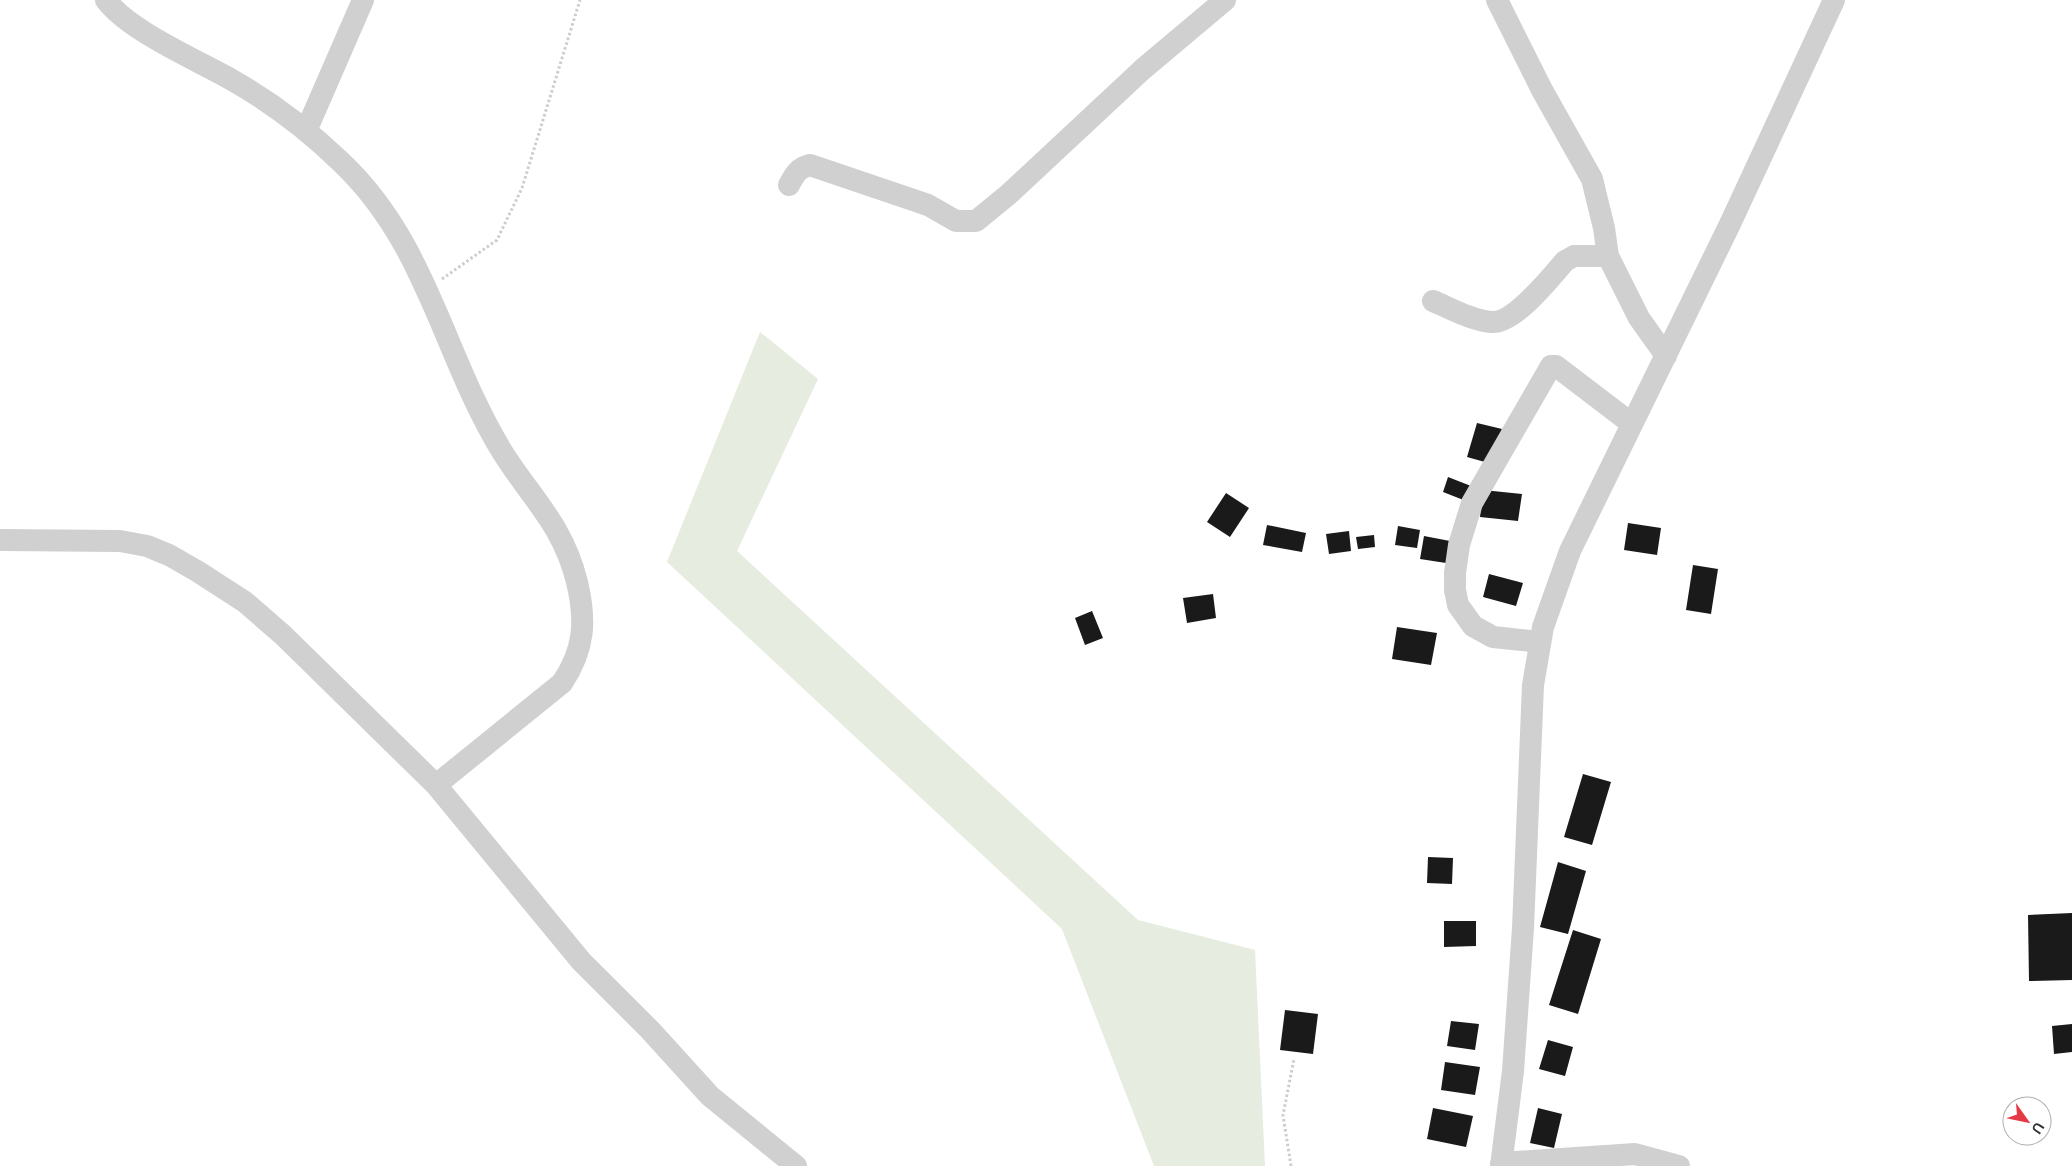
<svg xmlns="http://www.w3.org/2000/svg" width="2072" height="1166" font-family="Lato,sans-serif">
	<rect width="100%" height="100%" fill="#fff"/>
	<path fill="#e6ecdf" d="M760,332L818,379L737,551L1138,920L1255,950L1265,1166H1154L1062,929L667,562Z"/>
	<path fill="#1a1a1a" d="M1477,423L1502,429L1492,464L1467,457Z
		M1448,477L1471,486L1466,501L1443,492Z
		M1483,490L1522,494L1518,521L1480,517Z
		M1226,493L1249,508L1230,537L1207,522Z
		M1628,523L1661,528L1657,555L1624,550Z
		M1267,525L1306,533L1302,552L1263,545Z
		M1398,526L1420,530L1417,548L1395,545Z
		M1349,531L1351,551L1329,554L1326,534Z
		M1374,535L1375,547L1358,549L1356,537Z
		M1424,536L1450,541L1446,563L1420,559Z
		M1693,565L1718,569L1711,614L1686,610Z
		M1489,574L1523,583L1516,606L1483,597Z
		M1213,594L1216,618L1187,623L1183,598Z
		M1092,611L1103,638L1085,645L1075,618Z
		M1397,627L1437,633L1431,665L1392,659Z
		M1583,774L1611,782L1592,845L1564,837Z
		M1428,857L1453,858L1452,884L1427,883Z
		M1558,862L1586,871L1568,934L1540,927Z
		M2072,913V980L2029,981L2028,915Z
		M1444,921H1476V946L1444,947Z
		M1573,930L1601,939L1578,1014L1549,1005Z
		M1285,1010L1318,1014L1313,1054L1280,1050Z
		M1451,1021L1479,1024L1475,1050L1447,1046Z
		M2072,1024V1052L2054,1054L2052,1026Z
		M1548,1040L1573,1047L1565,1076L1539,1069Z
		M1445,1062L1480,1067L1475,1095L1441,1090Z
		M1433,1108L1473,1116L1466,1147L1427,1139Z
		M1538,1108L1562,1114L1554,1148L1530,1143Z"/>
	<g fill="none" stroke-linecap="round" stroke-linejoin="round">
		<path stroke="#cdcdcd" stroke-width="3" stroke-dasharray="2.5 2.5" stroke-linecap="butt" d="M442,279L497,240L522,188L580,0
			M1291,1166L1283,1115L1294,1059"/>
		<path stroke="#d0d0d0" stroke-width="22" d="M106,0C129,31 197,60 232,80C271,102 309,131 341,162C428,244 443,356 503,453C532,499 563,525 577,582C586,620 585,649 562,683L436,785
			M1497,0L1542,90L1592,179L1604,228L1608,256L1639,318L1666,356
			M306,131L363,0
			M789,185C795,174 798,168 810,165L928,205L956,221H976L1009,194L1143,69L1225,0
			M1433,301C1450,308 1473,321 1492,322C1515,323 1550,278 1565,261L1574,256H1608
			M0,540L120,541L147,546L169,555L197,571L245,602L283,635L436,785L581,961L650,1030L710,1096L796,1166
			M1540,642L1493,637L1473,626L1458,605L1455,590V573L1459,545L1472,503L1551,366H1556L1632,424
			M1501,1163L1635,1154L1679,1166
			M1501,1166L1513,1071L1523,928L1533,685L1543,627L1570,551L1730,224L1834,0"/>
	</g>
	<g transform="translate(2027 1121) rotate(123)"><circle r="24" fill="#ffffff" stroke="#adadad"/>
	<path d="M0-4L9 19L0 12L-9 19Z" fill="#e63946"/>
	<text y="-8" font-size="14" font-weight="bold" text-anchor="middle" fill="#333333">U</text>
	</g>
</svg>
